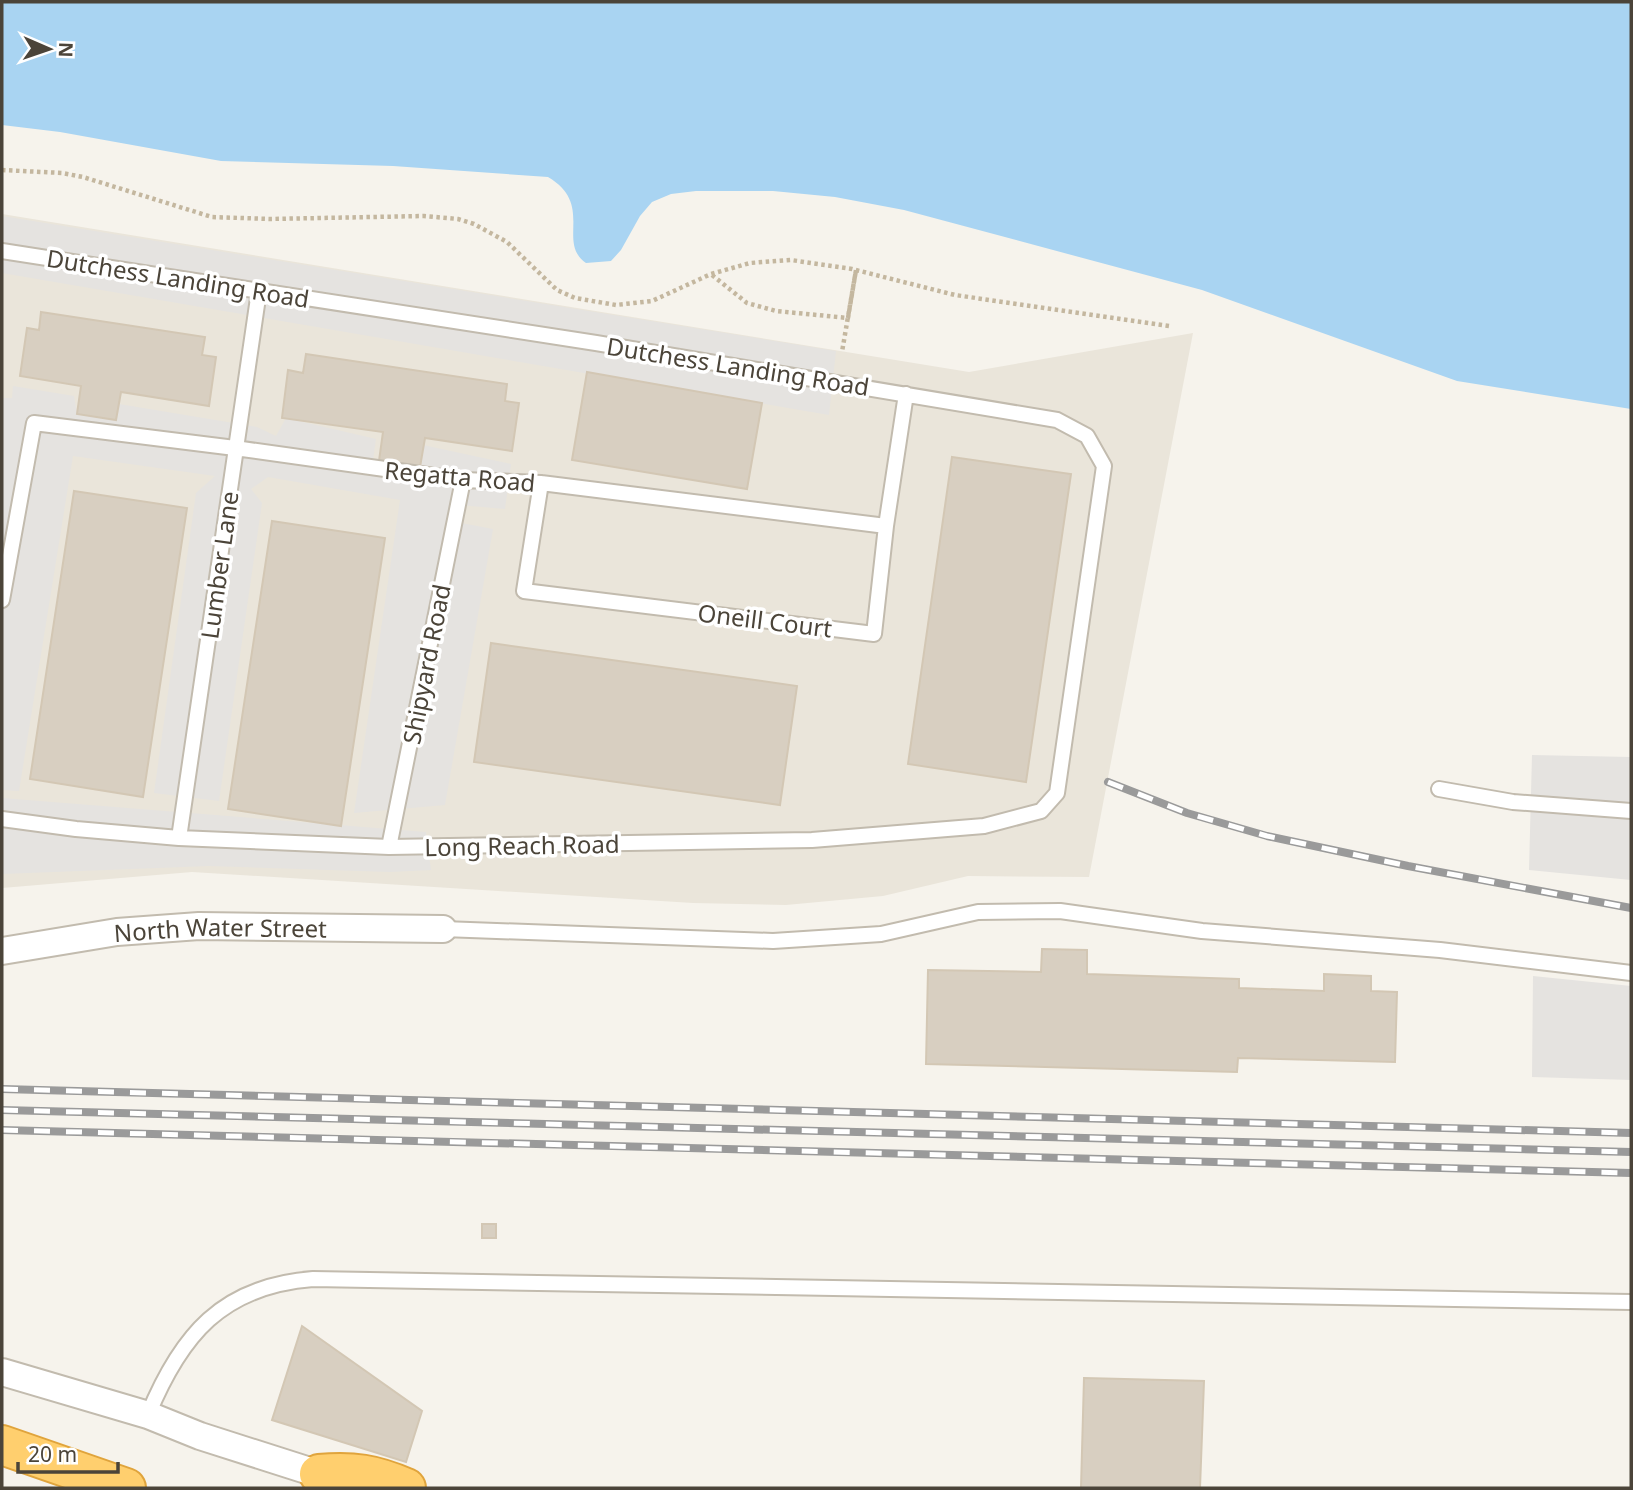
<svg xmlns="http://www.w3.org/2000/svg" width="1633" height="1490" font-family="'Noto Sans',sans-serif">
	<rect width="100%" height="100%" fill="#f6f3ec"/>
	<path fill="#eae5da" d="M2,214L969,372L1193,333L1089,877L968,876L883,896L786,905L693,903L192,872L2,888Z"/>
	<path fill="#e5e3e0" d="M2,216L836,351L829,415L2,273Z
		M13,386L74,396L77,414L116,420L119,404L257,427L276,436L286,418L376,439L372,467L418,474L423,445L511,464L505,509L459,505L456,522L493,529L445,805L354,813L400,500L268,477L251,489L262,503L219,801L154,793L196,493L215,476L73,456L19,791L2,790V398H12Z
		M1532,755L1631,757V880L1529,870Z
		M2,798L426,832L431,870L390,872L209,866L2,874Z
		M1533,976L1631,986V1080L1532,1077Z"/>
	<path fill="#a9d4f2" d="M2,2H1631V409L1457,381L1202,290L904,210L835,197L773,191H696L671,194L652,202L640,216L621,250L611,261L586,263C556,242 595,205 548,177L393,166L221,161L60,132L2,125Z"/>
	<path fill="#d8cfc1" stroke="#d3c7b4" stroke-width="2" d="M41,312L205,337L202,355L216,357L209,406L121,392L116,420L77,414L81,386L20,376L27,328L39,330Z
		M306,354L507,384L505,401L519,403L512,451L425,438L420,467L379,461L383,432L282,418L288,370L303,373Z
		M587,372L762,403L747,489L572,460Z
		M952,457L1071,474L1026,782L908,764Z
		M74,491L187,508L143,797L30,779Z
		M272,521L385,538L341,826L228,809Z
		M491,643L797,686L780,805L474,762Z
		M1042,949L1087,950V974L1239,979V988L1324,991V974L1371,976V991L1397,992L1395,1062L1238,1058L1237,1072L926,1064L928,970L1041,972Z
		M482,1224H496V1238H482Z
		M302,1326L422,1411L406,1462L272,1420Z
		M1084,1378L1204,1381L1200,1488H1081Z"/>
	<g fill="none" stroke-linecap="round" stroke-linejoin="round">
		<defs>
			<path id="lane" d="M2,251L596,343L1057,420L1087,436L1104,466L1057,793L1041,811L984,826L812,840L389,847L179,838L76,829L2,819
				M541,483L524,591L874,634L886,526L906,394
				M2,600L34,423L235,448L463,480L541,483L886,526
				M1439,789L1513,802L1631,811
				M179,838L259,291
				M389,847L463,480
				M443,929L773,941L881,934L978,912L1060,911L1202,931L1440,950L1631,973
				M148,1415C181,1335 222,1286 313,1279L1631,1302"/>
			<g id="street">
				<path id="s1" d="M2,951L117,932L199,926L443,929"/>
				<path d="M2,1372L148,1415L200,1436L319,1474"/>
			</g>
			<path id="highway" d="M2,1445L126,1488
				M319,1474C353,1471 374,1474 406,1488"/>
		</defs>
		<use href="#lane" stroke="#c2bbae" stroke-width="18"/>
		<use href="#street" stroke="#c2bbae" stroke-width="30"/>
		<use href="#highway" stroke="#e0a43c" stroke-width="42"/>
		<path stroke="#c4b79f" stroke-width="4.5" stroke-dasharray="3.5 3.5" stroke-linecap="butt" d="M2,170L62,173L83,177L212,217L269,219L424,216L458,219L474,224L507,242L557,290L575,298L616,305L652,301L711,274L750,263L791,260L852,269L955,295L1169,326
			M712,275L747,303L776,311L848,318L856,270L842,352"/>
		<use href="#lane" stroke="#fff" stroke-width="14"/>
		<use href="#street" stroke="#fff" stroke-width="26"/>
		<use href="#highway" stroke="#ffcf6e" stroke-width="38"/>
		<defs>
			<path id="rail" d="M1108,782L1187,813L1267,836L1408,866L1631,908
				M2,1089L1631,1133
				M2,1110L1631,1152
				M2,1130L1631,1173"/>
		</defs>
		<use href="#rail" stroke="#9a9a9a" stroke-width="8"/>
		<use href="#rail" stroke="#fff" stroke-width="5" stroke-dasharray="16" stroke-linecap="butt"/>
	</g>
	<g text-anchor="middle" dominant-baseline="central" stroke-width="7" stroke-linejoin="round" paint-order="stroke">
		<g font-size="24" fill="#4b4439" stroke="#fff">
			<text transform="translate(178 278) rotate(9)">Dutchess Landing Road</text>
			<text transform="translate(738 366) rotate(9)">Dutchess Landing Road</text>
			<text transform="translate(460 476) rotate(5)">Regatta Road</text>
			<text transform="translate(219 565) rotate(-82)">Lumber Lane</text>
			<text transform="translate(765 620) rotate(7)">Oneill Court</text>
			<text transform="translate(426 664) rotate(-79)">Shipyard Road</text>
			<text transform="translate(522 845) rotate(-1)">Long Reach Road</text>
			<text stroke="none"><textPath href="#s1" startOffset="220">North Water Street</textPath></text>
		</g>
	</g>
	<rect width="1633" height="1490" fill="none" stroke="#4b4439" stroke-width="7"/>
	<g transform="translate(49 49) rotate(92)" stroke="#ffffff" stroke-width="5" paint-order="stroke">
	<path d="M0-5L12 26L0 18L-12 26Z" fill="#4b4439"/>
	<text y="-10" font-size="19" font-weight="bold" text-anchor="middle" fill="#4b4439">N</text>
	</g>
	<path d="M18 1462v10h100v-10" fill="none" stroke="#4b4439" stroke-width="3.5"/>
	<text x="28" y="1462" font-size="21" fill="#4b4439" stroke="#ffffff" stroke-width="5" paint-order="stroke">20 m</text>
</svg>
